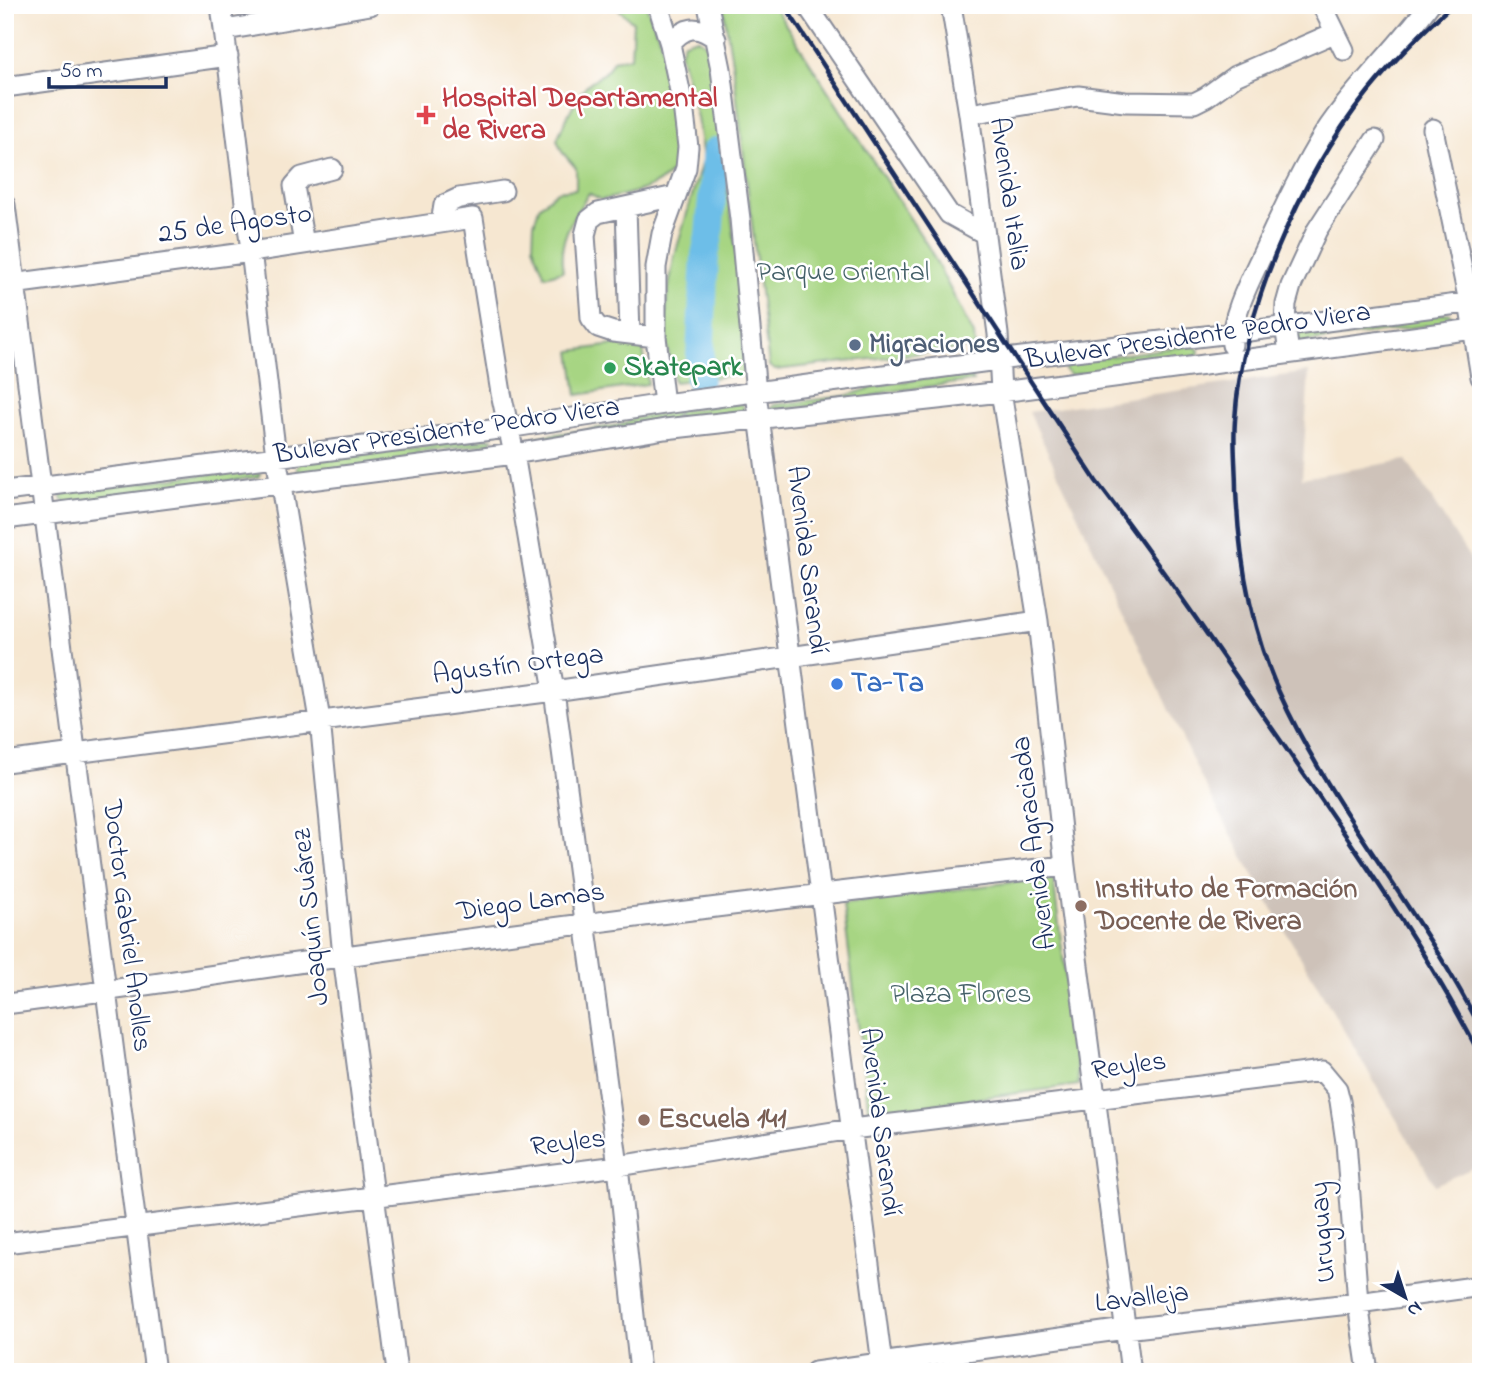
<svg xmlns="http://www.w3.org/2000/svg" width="1486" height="1377" font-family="'Indie Flower',sans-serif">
	<rect width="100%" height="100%" fill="#fff"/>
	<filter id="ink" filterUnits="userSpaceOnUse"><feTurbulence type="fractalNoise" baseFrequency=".0143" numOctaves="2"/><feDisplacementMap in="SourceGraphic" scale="14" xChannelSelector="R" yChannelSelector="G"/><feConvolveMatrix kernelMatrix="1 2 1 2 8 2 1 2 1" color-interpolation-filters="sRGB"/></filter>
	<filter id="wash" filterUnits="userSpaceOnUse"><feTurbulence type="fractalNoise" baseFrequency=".00686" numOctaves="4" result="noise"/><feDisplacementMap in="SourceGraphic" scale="28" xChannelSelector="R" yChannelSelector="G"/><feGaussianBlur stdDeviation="1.57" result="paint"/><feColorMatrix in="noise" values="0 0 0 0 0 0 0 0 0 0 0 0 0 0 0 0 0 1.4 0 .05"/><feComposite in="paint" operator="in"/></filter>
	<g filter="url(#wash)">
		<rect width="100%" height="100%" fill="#f6e7d1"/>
		<path fill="#cec2b9" d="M1309,372L1302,478L1406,460L1481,575V1169L1479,1165L1435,1185L1264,895L1200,776L1029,412Z"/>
		<path fill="#a7d583" stroke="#618270" stroke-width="2" d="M614,5H646L660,39L671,84L676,168C657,190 628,194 601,200L589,193C573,218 557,240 563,271L545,276L533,246L534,224L539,207L557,191L576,189V168L562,152L557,140C562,126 576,97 586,86C597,74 604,79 613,60L631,57L633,22Z
			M723,5H773L929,248L974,335L975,347L775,370L769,366L734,75Z
			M697,38L708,45L709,54L738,265L745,374L674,382L665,334L667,298L674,258L703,158L697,118L680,52L684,42Z
			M1449,313L1452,317L1446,323L1292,344L1288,335Z
			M642,341L648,384L577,395L571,351Z
			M1193,345L1199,350L1198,356L1070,375L1065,370V366L1069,362Z
			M962,374H968L973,381L886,392L856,402L770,410L773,405L846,396L884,384Z
			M741,403L744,408L742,411L679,418L677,411Z
			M675,412L676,419L533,443L532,441L535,437L620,425L636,418Z
			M493,438L491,443L420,453L392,463L299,473L297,468L301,462Z
			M254,468L260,474L258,477L66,504L61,498L63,492Z
			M1053,877L1079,1085L869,1113L843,904Z"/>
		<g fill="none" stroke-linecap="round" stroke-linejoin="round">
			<path stroke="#6dbee8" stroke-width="28" d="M699,379L705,255L709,236L716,151"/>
		</g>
	</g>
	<g filter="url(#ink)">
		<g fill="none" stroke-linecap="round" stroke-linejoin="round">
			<defs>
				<path id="minor" d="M221,5L276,456L320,720L343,956L397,1372
					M658,5L670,44L683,105L688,147L686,168L662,234L656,267V337L664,404
					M708,5L721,69L740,219L756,393L883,1372
					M807,5L949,214L985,234
					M951,5L969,114L998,334L1001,392L1038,621L1065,866L1131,1372
					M1322,5L1344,50
					M225,30L370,5
					M670,44C685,26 697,24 716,39
					M5,87L228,56
					M969,114L1078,96L1125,102L1194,103L1206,97L1235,76L1334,33
					M1433,129L1469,302L1481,377
					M5,205L155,1372
					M626,207L630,334
					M441,223L444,205L459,198L503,191
					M304,244L294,186L302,177L332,169
					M5,285L251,252L473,218L501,393L514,454L554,691L618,1166L640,1372
					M656,337L613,332L598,327L591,318L585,235L589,220L598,213L675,196
					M1232,345C1230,320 1249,282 1260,259C1280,217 1299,174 1324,134C1354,88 1396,50 1429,5
					M1289,353L1285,325L1286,304L1291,286L1317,230L1375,140
					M5,491L507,428L664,404L1005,359L1249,331L1481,301
					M5,519L514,454L665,429L1001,392L1481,328
					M5,762L554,691L1038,621
					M5,1004C119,990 232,972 346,956C585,922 825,893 1065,866
					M5,1243L618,1166L852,1129L1322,1071L1337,1089L1340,1101L1346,1142L1358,1303L1368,1372
					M815,1372L1125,1329L1358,1303L1481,1286"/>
			</defs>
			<use href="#minor" stroke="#888b98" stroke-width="23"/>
			<use href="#minor" stroke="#fff" stroke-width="19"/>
			<path stroke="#1b2f5e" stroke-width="4.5" d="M784,5L1096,481C1162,567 1222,656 1283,744C1353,846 1425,947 1481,1057
				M1452,5C1422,32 1393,61 1368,92C1299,178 1242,311 1235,420C1233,443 1236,467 1236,490C1239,559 1250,628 1279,692C1333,812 1422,912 1481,1029"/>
		</g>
	</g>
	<path fill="#e0444e" stroke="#fff" stroke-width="2.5" d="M422.5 104.5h7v7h7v7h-7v7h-7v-7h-7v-7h7z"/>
	<circle fill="#5c6f8a" stroke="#fff" stroke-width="2.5" cx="855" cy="345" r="7"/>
	<circle fill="#2e9e5b" stroke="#fff" stroke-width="2.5" cx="610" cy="368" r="7"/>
	<circle fill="#3f7fe0" stroke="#fff" stroke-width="2.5" cx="837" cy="684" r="7"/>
	<g fill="#8d6e63" stroke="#fff" stroke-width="2.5">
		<circle cx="1081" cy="906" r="7"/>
		<circle cx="644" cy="1120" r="7"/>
	</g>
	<g text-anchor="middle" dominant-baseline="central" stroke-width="5" stroke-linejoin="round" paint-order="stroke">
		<g font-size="28" font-weight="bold" fill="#be3a42" stroke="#fff" text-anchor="start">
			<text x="442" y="99">Hospital Departamental<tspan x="442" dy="32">de Rivera</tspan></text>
		</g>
		<g font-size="28" fill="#1b2f5e" stroke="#fff">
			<text transform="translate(1008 194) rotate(82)">Avenida Italia</text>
			<text transform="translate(235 225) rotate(-8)">25 de Agosto</text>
			<text transform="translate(1198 337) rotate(-8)">Bulevar Presidente Pedro Viera</text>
			<text transform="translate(447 432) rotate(-8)">Bulevar Presidente Pedro Viera</text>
			<text transform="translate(806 560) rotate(83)">Avenida Sarandí</text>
			<text transform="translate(518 666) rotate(-7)">Agustín Ortega</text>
			<text transform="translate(1035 843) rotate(-97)">Avenida Agraciada</text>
			<text transform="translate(531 903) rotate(-8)">Diego Lamas</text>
			<text transform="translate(312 917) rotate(-96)">Joaquín Suárez</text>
			<text transform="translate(126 926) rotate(83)">Doctor Gabriel Anolles</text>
			<text transform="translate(1129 1067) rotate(-8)">Reyles</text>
			<text transform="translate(879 1122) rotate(83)">Avenida Sarandí</text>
			<text transform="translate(568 1144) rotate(-7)">Reyles</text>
			<text transform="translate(1324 1232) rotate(-94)">Uruguay</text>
			<text transform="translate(1142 1299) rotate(-7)">Lavalleja</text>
		</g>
		<g font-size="28" fill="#456169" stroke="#fff">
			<text x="843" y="273">Parque Oriental</text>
			<text x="961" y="995">Plaza Flores</text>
		</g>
		<g font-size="28" font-weight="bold" fill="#4e5e75" stroke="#fff" text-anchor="start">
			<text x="869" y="345">Migraciones</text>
		</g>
		<g font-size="28" font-weight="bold" fill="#27864d" stroke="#fff" text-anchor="start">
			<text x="624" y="368">Skatepark</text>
		</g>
		<g font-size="28" font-weight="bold" fill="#366cbe" stroke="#fff" text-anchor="start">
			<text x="851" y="684">Ta-Ta</text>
		</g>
		<g font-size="28" font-weight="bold" fill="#785e54" stroke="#fff" text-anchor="start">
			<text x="1095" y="890">Instituto de Formación<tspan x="1095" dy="32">Docente de Rivera</tspan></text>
			<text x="658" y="1120">Escuela 141</text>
		</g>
	</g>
	<rect width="1486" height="1377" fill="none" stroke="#fff" stroke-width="28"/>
	<g transform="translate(1405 1297) rotate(141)" stroke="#ffffff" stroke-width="5" paint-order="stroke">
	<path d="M0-5L12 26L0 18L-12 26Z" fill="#1b2f5e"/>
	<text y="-10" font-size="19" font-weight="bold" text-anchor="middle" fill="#1b2f5e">N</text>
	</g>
	<path d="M49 77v10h117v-10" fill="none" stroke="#1b2f5e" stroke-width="3.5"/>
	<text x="60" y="77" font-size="21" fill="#1b2f5e" stroke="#ffffff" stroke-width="5" paint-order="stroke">50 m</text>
</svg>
